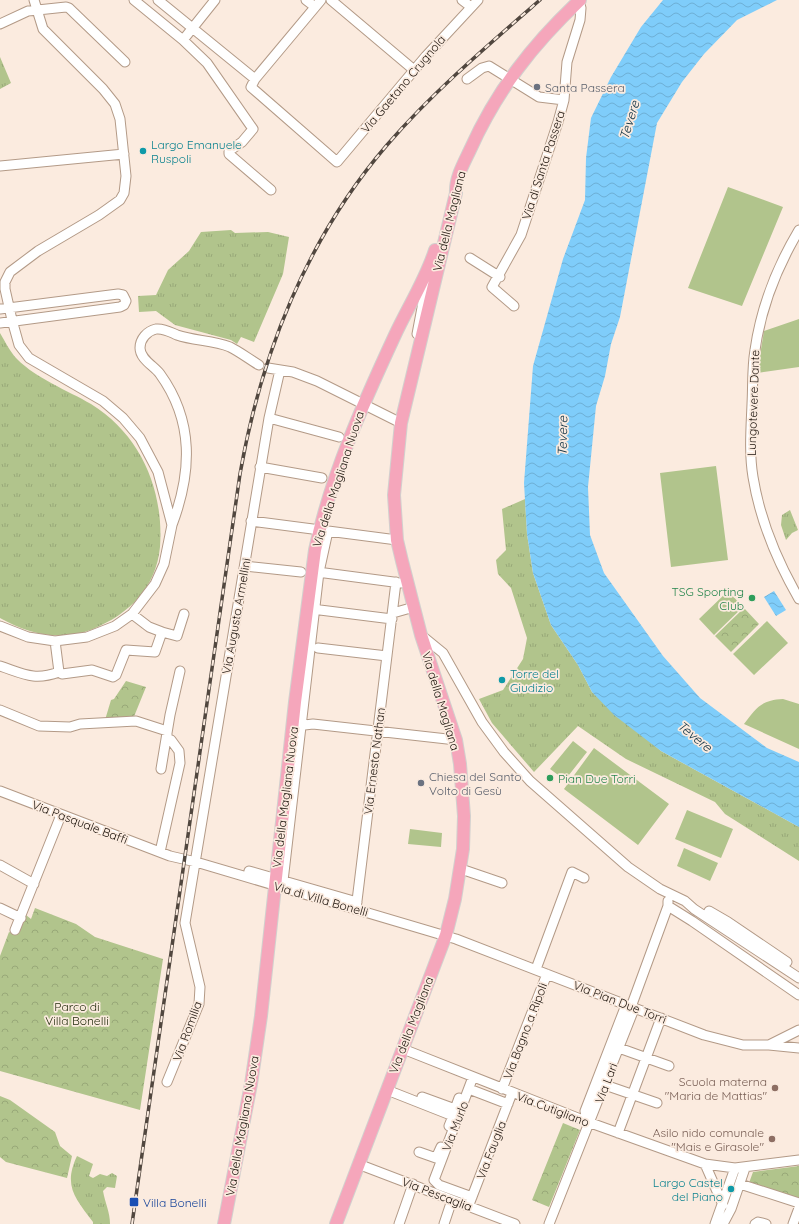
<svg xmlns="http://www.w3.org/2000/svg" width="799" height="1224" font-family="Quicksand,sans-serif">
	<defs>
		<pattern id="grass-tufts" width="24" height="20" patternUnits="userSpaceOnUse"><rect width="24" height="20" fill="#b1c48c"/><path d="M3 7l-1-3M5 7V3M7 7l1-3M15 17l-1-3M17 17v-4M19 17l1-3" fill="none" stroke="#98a878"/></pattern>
		<pattern id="park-crowns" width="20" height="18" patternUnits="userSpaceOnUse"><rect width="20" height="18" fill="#b1c48c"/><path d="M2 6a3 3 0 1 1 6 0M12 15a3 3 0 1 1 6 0" fill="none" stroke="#98a878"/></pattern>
		<pattern id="water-waves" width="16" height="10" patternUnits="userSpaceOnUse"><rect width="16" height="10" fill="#7fcdfa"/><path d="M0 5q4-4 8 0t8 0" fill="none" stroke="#6dafd5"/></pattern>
	</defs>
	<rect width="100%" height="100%" fill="#fbebdf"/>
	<path fill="url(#grass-tufts)" d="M0,57L11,83L0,89Z
		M231,230L235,233L268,232L289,237L283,274L254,342L241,337L237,344L231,340L175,325L156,311L139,312L138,296L156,295L168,270L189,251L201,232Z
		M0,333C5,341 10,352 17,359C37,379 67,390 91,404C141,435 164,490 160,547C156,588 129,614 93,629C60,642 29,634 0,618Z
		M525,499L527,534L533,573L551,625L578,665L592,692L661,751L799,827V861L725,814L715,802L626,759L578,726L534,772L492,723L479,699L503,690L523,659L527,638L511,588L498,574L496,560L506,550L502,509Z
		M790,510L798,530L792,533L786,540L781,525L782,515Z
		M77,1156L93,1164L89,1176L93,1178L100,1174L107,1176L112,1173L117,1176L115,1188L107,1187L103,1191C105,1203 110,1212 110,1224H93V1222C75,1198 63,1186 77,1156Z"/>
	<path fill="url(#park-crowns)" d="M744,608L759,624L731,652L715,636Z
		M126,681L146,687L133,719L105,720L111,700L114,699Z
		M35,908L76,924L95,937L163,959L140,1110L0,1071V956L9,932L14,934L19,933L26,915L31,919Z
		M0,1096L10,1100L55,1132L60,1146L72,1156L67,1178L6,1162L0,1157Z
		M563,1123L580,1130L549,1207L532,1200Z
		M799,1166V1200L749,1183L753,1172Z"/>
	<path fill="#b1c48c" d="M728,187L783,207L742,306L688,288Z
		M799,319V367L757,373L764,331Z
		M716,466L728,560L671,567L660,473Z
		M728,591L743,607L714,635L699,619Z
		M767,621L788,643L754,675L733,654Z
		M783,699L799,704V749L744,724C756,708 761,700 783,699Z
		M573,741L587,752L565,780L550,769Z
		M594,748L669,804L638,845L564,789Z
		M687,810L733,829L721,858L675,839Z
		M410,829L442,833L441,847L408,844Z
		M684,848L718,863L710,881L677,866Z"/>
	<path fill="url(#water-waves)" d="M663,0H777L737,20L704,54L682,82L657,123L620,317L611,344L605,376L596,406L588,487L590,535L604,573L663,656L700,698L767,748L799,762V827L661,751L614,715L592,692L578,665L551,625L533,573L527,534L524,483L533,366L563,259L585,200L586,158L591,118L611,77L641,27Z
		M774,591L786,610L776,616L764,597Z"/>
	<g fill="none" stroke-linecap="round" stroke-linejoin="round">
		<defs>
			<path id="minor" d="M134,0L183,40L207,63L253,129L242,142L229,151V154L271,190
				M158,0L255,79
				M306,0L315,7
				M321,0L255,79L251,87L337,162L426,56L478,0
				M331,0L414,70
				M462,0L471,7
				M0,24L28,11L66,7L69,8L125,62
				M183,40L215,0
				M467,79L482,68L489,66L539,97L564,100
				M0,166L124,154
				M799,230C777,267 761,307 755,350C752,367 753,386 752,404C751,429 749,453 753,477C760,520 777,561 799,599
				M470,258L500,277
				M514,306L492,287L521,235L558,122L564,100L567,62L580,20L581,8L579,1
				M0,309L118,294L123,295L126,301L124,305L120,307L0,323
				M417,334L428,276
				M268,368L293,372L317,381L401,423L402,418
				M269,418L339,437
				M260,467L322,478
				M251,521L397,540
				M172,525C192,472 194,421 160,374C154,366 140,359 140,348C140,339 147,331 156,329C164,328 170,332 177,335C194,341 213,340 230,347C240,352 249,359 259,365
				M245,566L301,572
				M325,573L401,583
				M320,610L392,619
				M393,613L414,607
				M132,614L149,627L162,632
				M0,626L28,637L55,641L87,637L115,626L132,614L155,584L164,564L172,525L158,472L140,438L123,418L103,401L29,358L19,345L12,320L5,289V282L10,272L38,251L99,215L120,200L124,193L126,176L120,119L115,104L103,89L43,29L34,0
				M421,635L443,653L482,722L504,752L530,781L628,867L660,889L685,901L694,909L799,978
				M318,648L387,656
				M0,666C24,674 34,681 59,672L55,641
				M59,672L62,674L92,670L113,677L116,675L126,650L155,652L162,632L177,636L184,614
				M0,710L39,726L70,727L80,724L136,721L167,731V737
				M296,726L313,724L456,740
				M161,769L170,715L180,671
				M0,791L170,856L196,862L456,939L704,1035L743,1045H769L799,1048
				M160,852L180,763L179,751L171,740
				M0,865L34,884
				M461,869L502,883
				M249,871L357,902
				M275,886L283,881L319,572L328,531
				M668,906L692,921L799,995
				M0,908L21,918
				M356,909L396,582
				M709,911L728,922L787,962
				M15,930L61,815
				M536,969L572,872L584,878
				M631,1007L668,906V901
				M769,1045L799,1030
				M619,1048L669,1066
				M403,1049L588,1122L705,1164L735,1168L799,1160
				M167,1082L199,1004L200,987L185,923L269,418L280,370
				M605,1085L657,1103
				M469,1089L508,1104
				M502,1089L547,974
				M387,1090L453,1116L449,1126
				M422,1097L455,1109L459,1098
				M588,1122L585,1111L626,1005
				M618,1133L661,1018
				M419,1152L436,1158L441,1147
				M358,1164L515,1224
				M705,1164L723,1205
				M740,1184L799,1203
				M472,1197L439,1185L434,1180L473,1077
				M470,1202L512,1093
				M399,1224L413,1184
				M444,1224L452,1200
				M549,1224L634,1009
				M715,1224L735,1168
				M723,1224L731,1209L745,1168
				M755,1224L758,1222L766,1224
				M793,1224L799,1208"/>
			<path id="major" d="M224,1224L251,1084L261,1016L295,702L315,550C331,475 363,404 395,335C408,307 426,279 435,250
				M336,1224L446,935L455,899L463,849L464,816L460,764L456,740L421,635L402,561L397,540L394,495L401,423L456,193C455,178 464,163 470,150C497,90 533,44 580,0"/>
		</defs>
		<use href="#minor" stroke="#b39a87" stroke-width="11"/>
		<use href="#major" stroke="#d2d0ce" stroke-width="14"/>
		<use href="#minor" stroke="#fff" stroke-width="9"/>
		<use href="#major" stroke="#f5a6bb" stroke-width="12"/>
		<defs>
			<path id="rail" d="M132,1224L240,474C261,354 307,238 387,145C433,92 487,46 540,0"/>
		</defs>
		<use href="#rail" stroke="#51473f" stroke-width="3.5"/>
		<use href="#rail" stroke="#fbebdf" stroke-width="2" stroke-dasharray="6" stroke-linecap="butt"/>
	</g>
	<g fill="#6b7280" stroke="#fbebdf" stroke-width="1.5">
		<circle cx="537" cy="87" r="4"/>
		<circle cx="421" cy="783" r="4"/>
	</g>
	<g fill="#0f9aa8" stroke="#fbebdf" stroke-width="1.5">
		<circle cx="143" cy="151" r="4"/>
		<circle cx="502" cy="680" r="4"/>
		<circle cx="731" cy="1189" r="4"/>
	</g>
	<g fill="#2e9e5b" stroke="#fbebdf" stroke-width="1.5">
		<circle cx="752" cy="598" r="4"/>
		<circle cx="550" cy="778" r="4"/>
	</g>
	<g fill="#8d6e63" stroke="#fbebdf" stroke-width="1.5">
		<circle cx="775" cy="1088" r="4"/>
		<circle cx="772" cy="1139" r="4"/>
	</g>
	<rect fill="#1a4fb4" stroke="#fbebdf" stroke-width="1.5" x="129" y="1197" width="10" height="10" rx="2"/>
	<g text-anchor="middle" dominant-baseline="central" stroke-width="3.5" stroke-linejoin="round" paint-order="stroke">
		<g font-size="12" fill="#1c130c" stroke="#fbebdf">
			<text transform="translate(403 84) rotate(-50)">Via Gaetano Crugnola</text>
			<text transform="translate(543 165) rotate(-72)">Via di Santa Passera</text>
			<text transform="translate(449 221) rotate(-76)">Via della Magliana</text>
			<text transform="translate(753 403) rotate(-88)">Lungotevere Dante</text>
			<text transform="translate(338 479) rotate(-72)">Via della Magliana Nuova</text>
			<text transform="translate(236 616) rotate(-80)">Via Augusto Armellini</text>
			<text transform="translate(441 701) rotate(73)">Via della Magliana</text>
			<text transform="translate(374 761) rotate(-83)">Via Ernesto Nathan</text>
			<text transform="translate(285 797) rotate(-83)">Via della Magliana Nuova</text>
			<text transform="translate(80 822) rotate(21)">Via Pasquale Baffi</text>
			<text transform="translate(321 899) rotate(16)">Via di Villa Bonelli</text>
			<text transform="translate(620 1002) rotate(21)">Via Pian Due Torri</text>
			<text transform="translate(411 1025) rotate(-69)">Via della Magliana</text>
			<text transform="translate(187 1031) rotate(-70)">Via Romilia</text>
			<text transform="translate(525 1031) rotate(-69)">Via Bagno a Ripoli</text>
			<text transform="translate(606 1083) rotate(-69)">Via Lari</text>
			<text transform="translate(553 1109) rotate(21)">Via Cutigliano</text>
			<text transform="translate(242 1126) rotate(-80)">Via della Magliana Nuova</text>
			<text transform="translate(455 1126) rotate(-69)">Via Murlo</text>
			<text transform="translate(491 1150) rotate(-69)">Via Fauglia</text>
			<text transform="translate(437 1194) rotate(21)">Via Pescaglia</text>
		</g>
		<g font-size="12" fill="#5b616d" stroke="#fbebdf" text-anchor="start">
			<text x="545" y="87">Santa Passera</text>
			<text x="429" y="776">Chiesa del Santo<tspan x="429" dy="14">Volto di Gesù</tspan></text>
		</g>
		<g font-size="12" fill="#0d838f" stroke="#fbebdf" text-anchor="start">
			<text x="151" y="144">Largo Emanuele<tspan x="151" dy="14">Ruspoli</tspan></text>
			<text x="510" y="673">Torre del<tspan x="510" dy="14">Giudizio</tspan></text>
			<text x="723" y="1182" text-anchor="end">Largo Castel<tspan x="723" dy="14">del Piano</tspan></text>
		</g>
		<g font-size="12" fill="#27864d" stroke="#fbebdf" text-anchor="end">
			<text x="744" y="591">TSG Sporting<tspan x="744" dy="14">Club</tspan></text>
			<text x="558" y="778" text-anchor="start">Pian Due Torri</text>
		</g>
		<g font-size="12" fill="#242d0e" stroke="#fbebdf">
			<text x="77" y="1006">Parco di<tspan x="77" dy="14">Villa Bonelli</tspan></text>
		</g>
		<g font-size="12" fill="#785e54" stroke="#fbebdf" text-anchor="end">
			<text x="767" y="1081">Scuola materna<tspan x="767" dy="14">"Maria de Mattias"</tspan></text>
			<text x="764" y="1132">Asilo nido comunale<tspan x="764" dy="14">"Mais e Girasole"</tspan></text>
		</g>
		<g font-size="12" fill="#164399" stroke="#fbebdf" text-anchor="start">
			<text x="143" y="1202">Villa Bonelli</text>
		</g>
		<g font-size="13" font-style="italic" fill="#103345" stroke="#fbebdf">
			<text transform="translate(629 120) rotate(-73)">Tevere</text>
			<text transform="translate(562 436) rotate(-89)">Tevere</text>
			<text transform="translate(695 736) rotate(39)">Tevere</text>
		</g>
	</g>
</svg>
